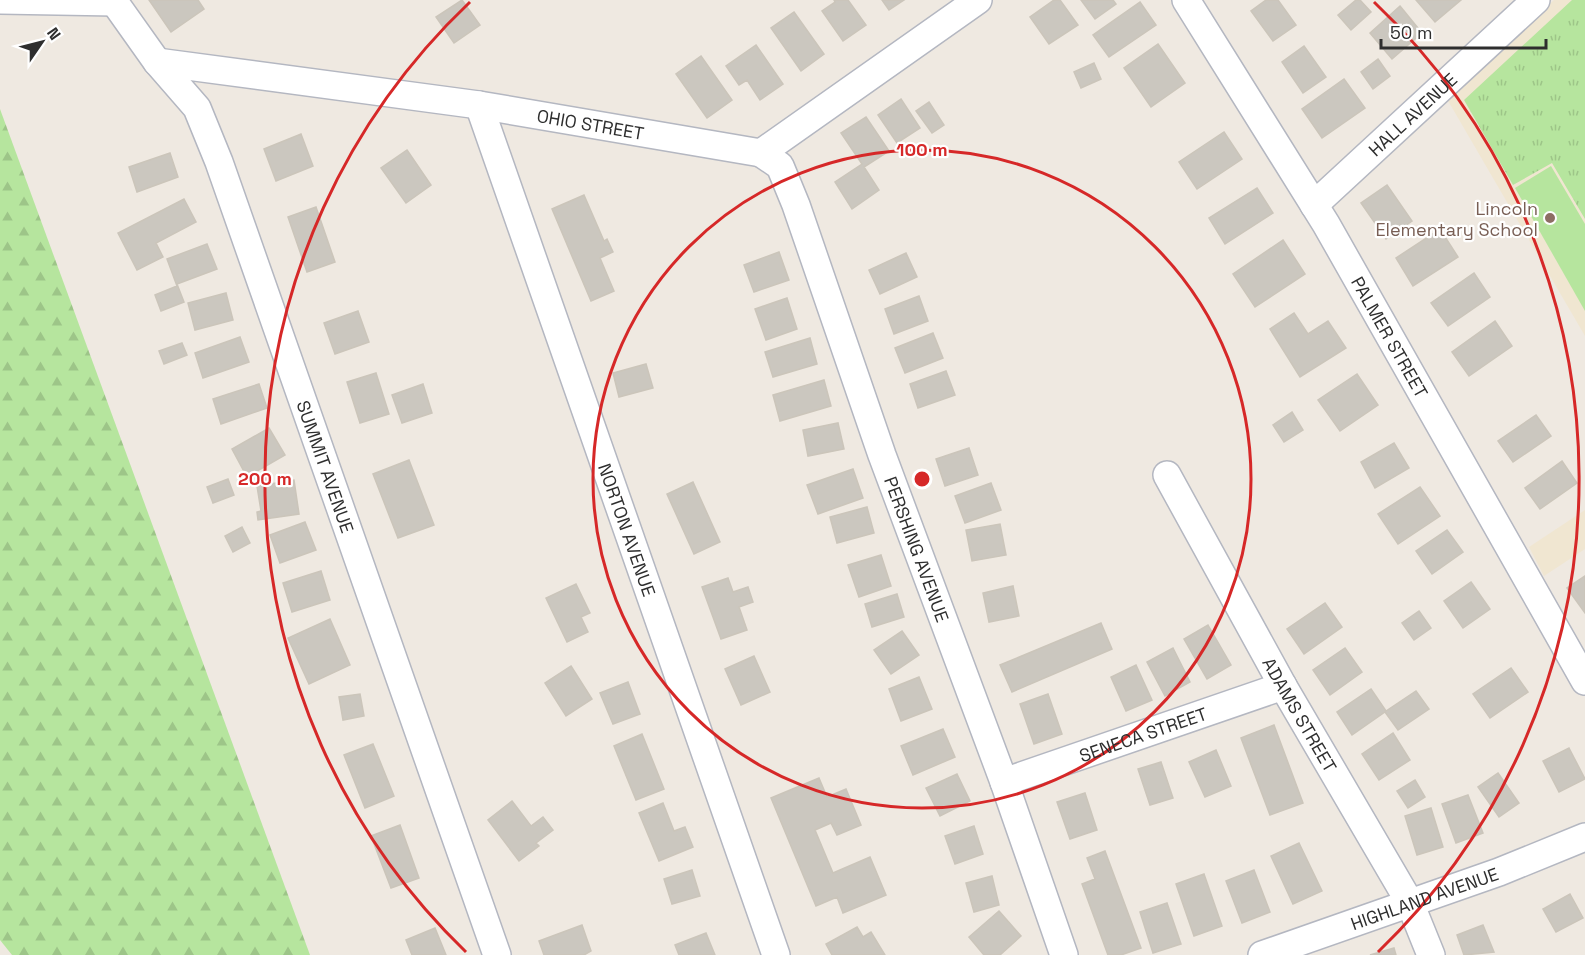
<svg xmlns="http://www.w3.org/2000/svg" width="1585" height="955" font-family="'Space Grotesk',sans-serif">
	<defs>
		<pattern id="grass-tufts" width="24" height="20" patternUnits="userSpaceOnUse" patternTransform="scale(1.5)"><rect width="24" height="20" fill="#b6e59e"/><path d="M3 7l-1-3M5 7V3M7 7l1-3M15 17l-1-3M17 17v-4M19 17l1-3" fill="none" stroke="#9dc588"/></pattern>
		<pattern id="forest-firs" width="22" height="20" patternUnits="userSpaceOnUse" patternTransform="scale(1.5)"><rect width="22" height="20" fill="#b6e59e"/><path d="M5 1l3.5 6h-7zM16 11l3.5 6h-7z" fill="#9dc588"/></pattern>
	</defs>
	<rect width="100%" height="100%" fill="#efe9e1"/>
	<path fill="#f0e6d1" d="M1554,0H1585V336L1447,99Z
		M1585,510V549L1544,576L1529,547Z"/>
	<path fill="url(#grass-tufts)" d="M1572,0H1585V219L1552,163L1513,185L1464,100Z"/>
	<path fill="url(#forest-firs)" d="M0,109L310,955H12L0,940Z"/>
	<path fill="#b6e59e" d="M1551,166L1585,224V311L1515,188Z"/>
	<path fill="#cbc7bf" stroke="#cbc5ba" stroke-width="1.5" d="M149,0H198L204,9L171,32Z
		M462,0L480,25L454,43L436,17Z
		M834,0H848L866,25L843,41L822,11L835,2Z
		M882,0H904L889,10Z
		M1054,0H1060L1078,25L1049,44L1030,17Z
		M1081,0H1113L1116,4L1095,19Z
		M1266,0H1278L1296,25L1273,41L1251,11Z
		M1356,0H1360L1371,12L1351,30L1338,15Z
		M1416,0H1461L1435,22Z
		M1140,2L1156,25L1109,57L1093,35Z
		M1400,6L1422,33L1392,59L1370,33Z
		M794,12L824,54L801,71L771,28Z
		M1158,44L1185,83L1151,107L1124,68Z
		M756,45L783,84L760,100L747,80L739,85L726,66Z
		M1304,46L1326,77L1303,93L1282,62Z
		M701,56L732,100L707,118L676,74Z
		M1378,59L1390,76L1373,89L1361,72Z
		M1094,63L1101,79L1081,88L1074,72Z
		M1344,79L1365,108L1322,138L1302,109Z
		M901,99L920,128L897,143L878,115Z
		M929,102L944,125L932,133L916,111Z
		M866,117L889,151L864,167L879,190L852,209L835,182L862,164L841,133Z
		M1224,132L1242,159L1197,189L1179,162Z
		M301,134L313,166L276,181L264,149Z
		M407,150L431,185L406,203L381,168Z
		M170,153L178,177L137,192L129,167Z
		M1387,185L1412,221L1386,239L1361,203Z
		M1257,188L1273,213L1225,244L1209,218Z
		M584,195L604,241L607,239L613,252L600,258L614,291L591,301L552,209Z
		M184,199L196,222L156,243L163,257L137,270L118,233Z
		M316,207L335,262L307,272L288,217Z
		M1440,229L1458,257L1413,286L1396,258Z
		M1283,240L1305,274L1255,307L1233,274Z
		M207,244L217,269L177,284L184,302L161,311L155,295L177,286L167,259Z
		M779,252L789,280L754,292L744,265Z
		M906,253L917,277L880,294L869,270Z
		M1474,273L1490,297L1448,326L1431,303Z
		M226,293L233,320L195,330L188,303Z
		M919,296L928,321L894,334L885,309Z
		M787,298L797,329L766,340L755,309Z
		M358,311L369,342L335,354L324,323Z
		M1294,313L1308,334L1328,321L1346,348L1300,377L1270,329Z
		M1495,321L1512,346L1469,376L1452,352Z
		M933,333L943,358L905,373L895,348Z
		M240,337L249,362L203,378L195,353Z
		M810,338L817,364L773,377L765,352Z
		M182,343L187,355L164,364L159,351Z
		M646,364L653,388L619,397L613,373Z
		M946,371L955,395L918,408L910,384Z
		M376,373L389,414L360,423L347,382Z
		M1357,374L1378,405L1340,431L1318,400Z
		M824,380L831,406L780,421L773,395Z
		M259,384L267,408L221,424L213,399Z
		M423,384L432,413L402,423L392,395Z
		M1292,412L1303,430L1284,442L1273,425Z
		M1536,415L1551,436L1513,462L1498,441Z
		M838,423L844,449L808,456L803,430Z
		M269,428L285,455L247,477L232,449Z
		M1394,443L1409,468L1375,488L1361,462Z
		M969,448L978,475L945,486L936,459Z
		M409,460L434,525L398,538L373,474Z
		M1562,461L1577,483L1540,509L1525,488Z
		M853,469L863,498L818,514L807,485Z
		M228,479L234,495L213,503L207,487Z
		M294,480L299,514L258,520L257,512L261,511L257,486Z
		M693,482L720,542L694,554L667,494Z
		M991,483L1001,510L965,523L955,496Z
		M1420,487L1440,516L1398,544L1378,514Z
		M867,507L874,533L837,543L830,517Z
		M305,522L316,550L280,563L270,535Z
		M1000,524L1006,555L972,561L966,530Z
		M242,527L250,543L233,552L225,536Z
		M1447,530L1463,552L1432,574L1416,551Z
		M881,555L891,586L859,597L848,565Z
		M321,571L330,600L292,612L283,583Z
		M1585,576V613L1567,588Z
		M728,578L733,592L748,587L753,602L739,607L747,630L721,639L702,587Z
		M1471,582L1490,609L1463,628L1444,601Z
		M576,584L590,613L581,617L588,632L567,642L546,598Z
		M1013,586L1019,616L989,622L983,593Z
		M897,594L904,617L872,627L865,604Z
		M1325,603L1342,627L1304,654L1287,629Z
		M1419,611L1431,628L1414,640L1402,623Z
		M330,619L350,665L309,684L288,638Z
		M1101,623L1112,649L1012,692L1000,665Z
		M1208,625L1231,665L1207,679L1184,639Z
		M902,631L919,655L891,674L874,650Z
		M1173,648L1190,682L1165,696L1147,662Z
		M1345,648L1362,672L1330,695L1313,670Z
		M754,656L770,692L741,705L725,669Z
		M1136,665L1152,700L1126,711L1111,677Z
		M571,666L592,699L566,716L545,683Z
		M1511,668L1528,692L1490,718L1473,694Z
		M919,677L932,709L901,721L889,689Z
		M628,682L640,714L613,724L600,693Z
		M1371,689L1386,711L1416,691L1429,709L1398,730L1385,712L1352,735L1337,712Z
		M360,694L364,716L343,720L339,697Z
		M1048,694L1062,734L1034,744L1020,704Z
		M1274,725L1303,803L1270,815L1241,738Z
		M943,729L955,757L913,775L901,746Z
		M1393,733L1410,760L1379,780L1362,754Z
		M642,734L664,789L636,800L614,746Z
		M373,744L394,796L365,808L344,755Z
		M1569,748L1585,779L1559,792L1543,761Z
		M1216,750L1231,786L1205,797L1189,762Z
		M1161,762L1173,798L1150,805L1138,769Z
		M1498,773L1519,803L1499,817L1478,787Z
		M957,774L970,801L940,816L926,788Z
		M819,778L827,797L846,789L861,825L837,835L831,823L815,830L833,873L870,857L886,895L843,913L837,897L816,906L771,798Z
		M1415,780L1425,797L1408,808L1397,791Z
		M1085,793L1097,830L1070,839L1057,802Z
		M1468,795L1483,833L1456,843L1442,804Z
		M512,801L531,826L543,817L553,830L536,843L539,846L519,861L488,820Z
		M663,803L674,831L685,827L693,847L659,861L639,813Z
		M1431,808L1443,847L1417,855L1405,816Z
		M400,825L419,878L391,888L371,836Z
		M974,826L983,854L955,864L945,836Z
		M1299,843L1322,891L1293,904L1271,856Z
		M1105,851L1141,948L1121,955H1108L1082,884L1095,879L1087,858Z
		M692,870L700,896L672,904L664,879Z
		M1254,870L1270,912L1242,923L1226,881Z
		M1204,874L1222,926L1194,936L1176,884Z
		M992,876L999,905L974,912L966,883Z
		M1570,894L1583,918L1556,932L1543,909Z
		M1167,903L1181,944L1153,953L1140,912Z
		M999,911L1021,936L1000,955H984L969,937Z
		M582,925L591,951L584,955H544L539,941Z
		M1483,925L1494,952L1464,955L1457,935Z
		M857,927L863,937L871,932L885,955H832L826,944Z
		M435,928L446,955H412L406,940Z
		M706,933L715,955H679L675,945Z
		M1394,948L1396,955H1370Z"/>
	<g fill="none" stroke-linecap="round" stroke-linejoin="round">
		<defs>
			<g id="minor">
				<path d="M0,0L115,2"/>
				<path id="s1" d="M113,0L157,62L197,108L219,162L497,955"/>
				<path id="s2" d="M1186,0L1326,224L1585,681"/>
				<path id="s3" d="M157,62L479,105L761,153L978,0"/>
				<path id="s4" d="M479,105L776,955"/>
				<path id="s5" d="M761,153L780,166L796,205L882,455L1004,782L1064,955"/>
				<path id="s6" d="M1314,205L1536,0"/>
				<path id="s7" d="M1167,475L1283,686L1410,903L1431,955"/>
				<path id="s8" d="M1004,782L1283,686"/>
				<path id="s9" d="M1262,955L1499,872L1585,837"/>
			</g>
		</defs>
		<use href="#minor" stroke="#b4b7c1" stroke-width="30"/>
		<use href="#minor" stroke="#fff" stroke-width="27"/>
	</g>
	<g fill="none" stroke="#d62828" stroke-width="3">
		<circle cx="922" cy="479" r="329"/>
		<path d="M466 952A657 657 0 0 1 470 2M1374 2A657 657 0 0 1 1378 952"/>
	</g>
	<circle fill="#8d6e63" stroke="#fff" stroke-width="2" cx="1550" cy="218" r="6"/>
	<g text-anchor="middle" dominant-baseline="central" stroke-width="4.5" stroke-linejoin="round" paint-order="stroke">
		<g font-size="18" fill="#2e2e2e" stroke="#fff">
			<text stroke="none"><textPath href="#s6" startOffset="134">HALL AVENUE</textPath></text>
			<text stroke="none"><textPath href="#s3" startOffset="438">OHIO STREET</textPath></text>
			<text stroke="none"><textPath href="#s2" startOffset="394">PALMER STREET</textPath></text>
			<text stroke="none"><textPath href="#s1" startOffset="518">SUMMIT AVENUE</textPath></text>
			<text stroke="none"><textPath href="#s4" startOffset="450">NORTON AVENUE</textPath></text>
			<text stroke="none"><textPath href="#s5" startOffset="430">PERSHING AVENUE</textPath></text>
			<text stroke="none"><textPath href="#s7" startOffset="274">ADAMS STREET</textPath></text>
			<text stroke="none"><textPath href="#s8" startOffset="147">SENECA STREET</textPath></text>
			<text stroke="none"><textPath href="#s9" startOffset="172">HIGHLAND AVENUE</textPath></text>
		</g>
		<g font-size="18" fill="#785e54" stroke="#fff" text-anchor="end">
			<text x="1538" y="208">Lincoln<tspan x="1538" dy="21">Elementary School</tspan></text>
		</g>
	</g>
	<circle cx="922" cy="479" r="9" fill="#d62828" stroke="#fff" stroke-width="3"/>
	<g font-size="18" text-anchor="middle" font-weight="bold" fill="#d62828" stroke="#fff" stroke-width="4.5" stroke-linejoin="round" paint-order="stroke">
		<text x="922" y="156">100 m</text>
		<text x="265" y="485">200 m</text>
	</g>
	<g transform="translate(42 42) rotate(55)" stroke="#ffffff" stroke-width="4.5" paint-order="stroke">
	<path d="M0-4.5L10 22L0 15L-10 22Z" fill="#2e2e2e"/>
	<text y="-9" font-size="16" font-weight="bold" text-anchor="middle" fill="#2e2e2e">N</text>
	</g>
	<path d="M1381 39v9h165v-9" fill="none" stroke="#2e2e2e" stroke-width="3"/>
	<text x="1390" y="39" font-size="18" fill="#2e2e2e" stroke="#ffffff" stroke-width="4.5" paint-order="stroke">50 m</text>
</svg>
